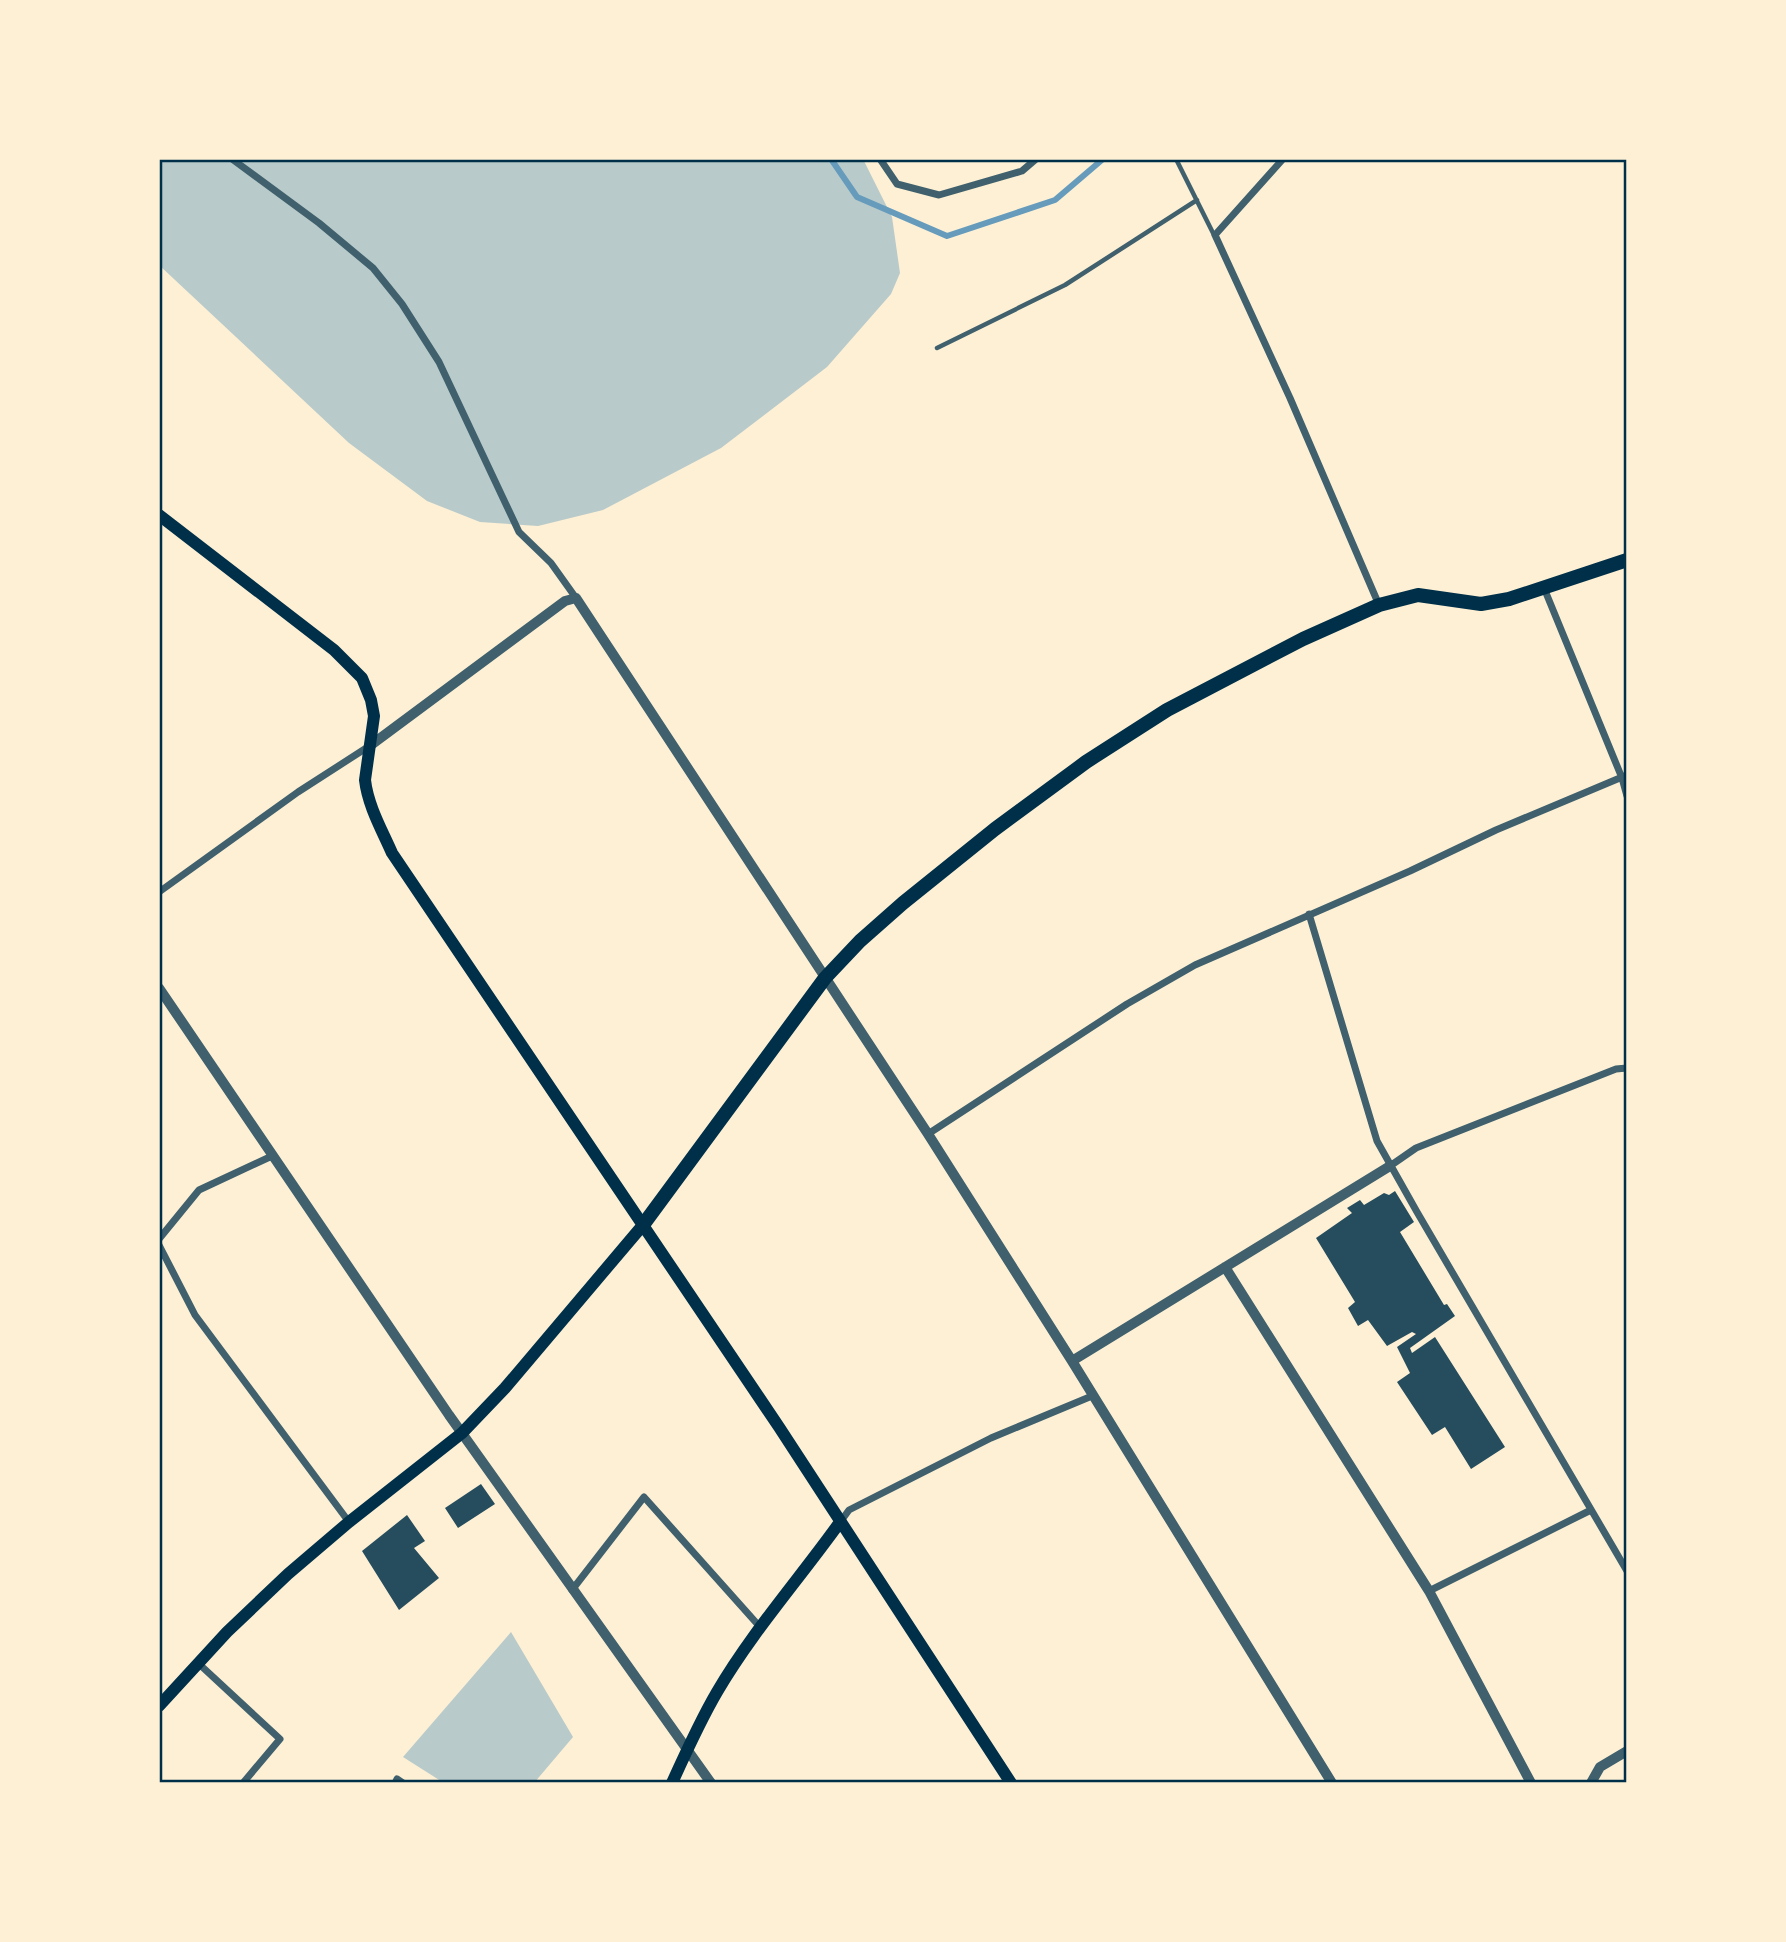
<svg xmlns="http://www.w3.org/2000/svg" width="1786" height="1942" font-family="Karla,sans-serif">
	<rect width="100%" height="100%" fill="#fdf0d5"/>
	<path fill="#b9caca" d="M159,159H863L892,217L900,273L891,294L827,367L721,448L603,510L538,526L480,522L427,501L349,443L159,265Z
		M511,1632L573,1737L534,1783H444L403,1757Z"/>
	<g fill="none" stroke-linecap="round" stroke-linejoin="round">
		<path stroke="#669bbc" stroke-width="6" d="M831,159L857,197L947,236L1055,200L1103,159"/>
	</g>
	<path fill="#264d5e" d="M1395,1191L1414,1222L1400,1232L1444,1305L1447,1304L1455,1316L1410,1348L1412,1353L1435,1337L1505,1447L1471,1469L1445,1427L1432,1435L1397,1382L1410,1373L1397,1347L1416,1334L1412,1332L1387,1346L1368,1320L1358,1326L1348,1308L1355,1302L1316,1238L1352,1213L1347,1208L1360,1200L1364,1205L1384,1193L1389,1195Z
		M481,1484L495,1504L458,1528L445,1508Z
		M407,1515L425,1541L414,1548L439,1578L399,1610L362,1551Z"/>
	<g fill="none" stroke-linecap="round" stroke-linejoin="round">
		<path stroke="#3f606c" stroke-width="4.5" d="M1176,159L1214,235
			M937,348L1065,285L1197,200"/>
		<path stroke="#3f606c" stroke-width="7" d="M232,159L319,223L373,268L402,304L439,362L519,532L551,563L576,598
			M880,159L897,184L939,195L1022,171L1036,159
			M1283,159L1215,235L1290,398L1379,605
			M1544,588L1622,778L1627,796
			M159,892L298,792L371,745
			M1309,914L1377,1141L1417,1212L1627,1571
			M928,1134L1127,1004L1195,965L1410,871L1496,830L1627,775
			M1390,1166L1416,1148L1616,1069L1627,1068
			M159,1239L199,1190L272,1156
			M159,1245L195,1315L349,1522
			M841,1521L849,1510L991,1438L1092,1396
			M572,1590L644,1497L760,1627
			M1429,1591L1591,1510
			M198,1663L280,1739L243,1783
			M395,1783L397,1779L403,1783"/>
		<path stroke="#3f606c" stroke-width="10" d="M371,745L565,601L576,598L928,1134L1072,1361L1332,1783
			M159,988L449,1415L711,1783
			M1225,1267L1429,1591L1531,1783
			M1072,1361L1390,1166
			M1591,1783L1600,1767L1627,1751"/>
		<path stroke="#003049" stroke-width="12" d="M159,515L334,650L362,678L371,700L374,716L365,780C368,806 382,830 392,853L779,1427L1011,1783
			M159,1706L227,1632L288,1574L349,1522L462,1433L505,1388L643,1225
			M672,1783C686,1752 700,1721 717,1692C752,1632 800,1578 840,1522"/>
		<path stroke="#003049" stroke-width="14" d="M643,1225L825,978L860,941L903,903L995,829L1086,762L1167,710L1303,639L1379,605L1418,595L1481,604L1509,599L1627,560"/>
	</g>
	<rect width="1786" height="1942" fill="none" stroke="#fdf0d5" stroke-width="322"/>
	<rect x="161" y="161" width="1464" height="1620" fill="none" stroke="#003049" stroke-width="2.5"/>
</svg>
